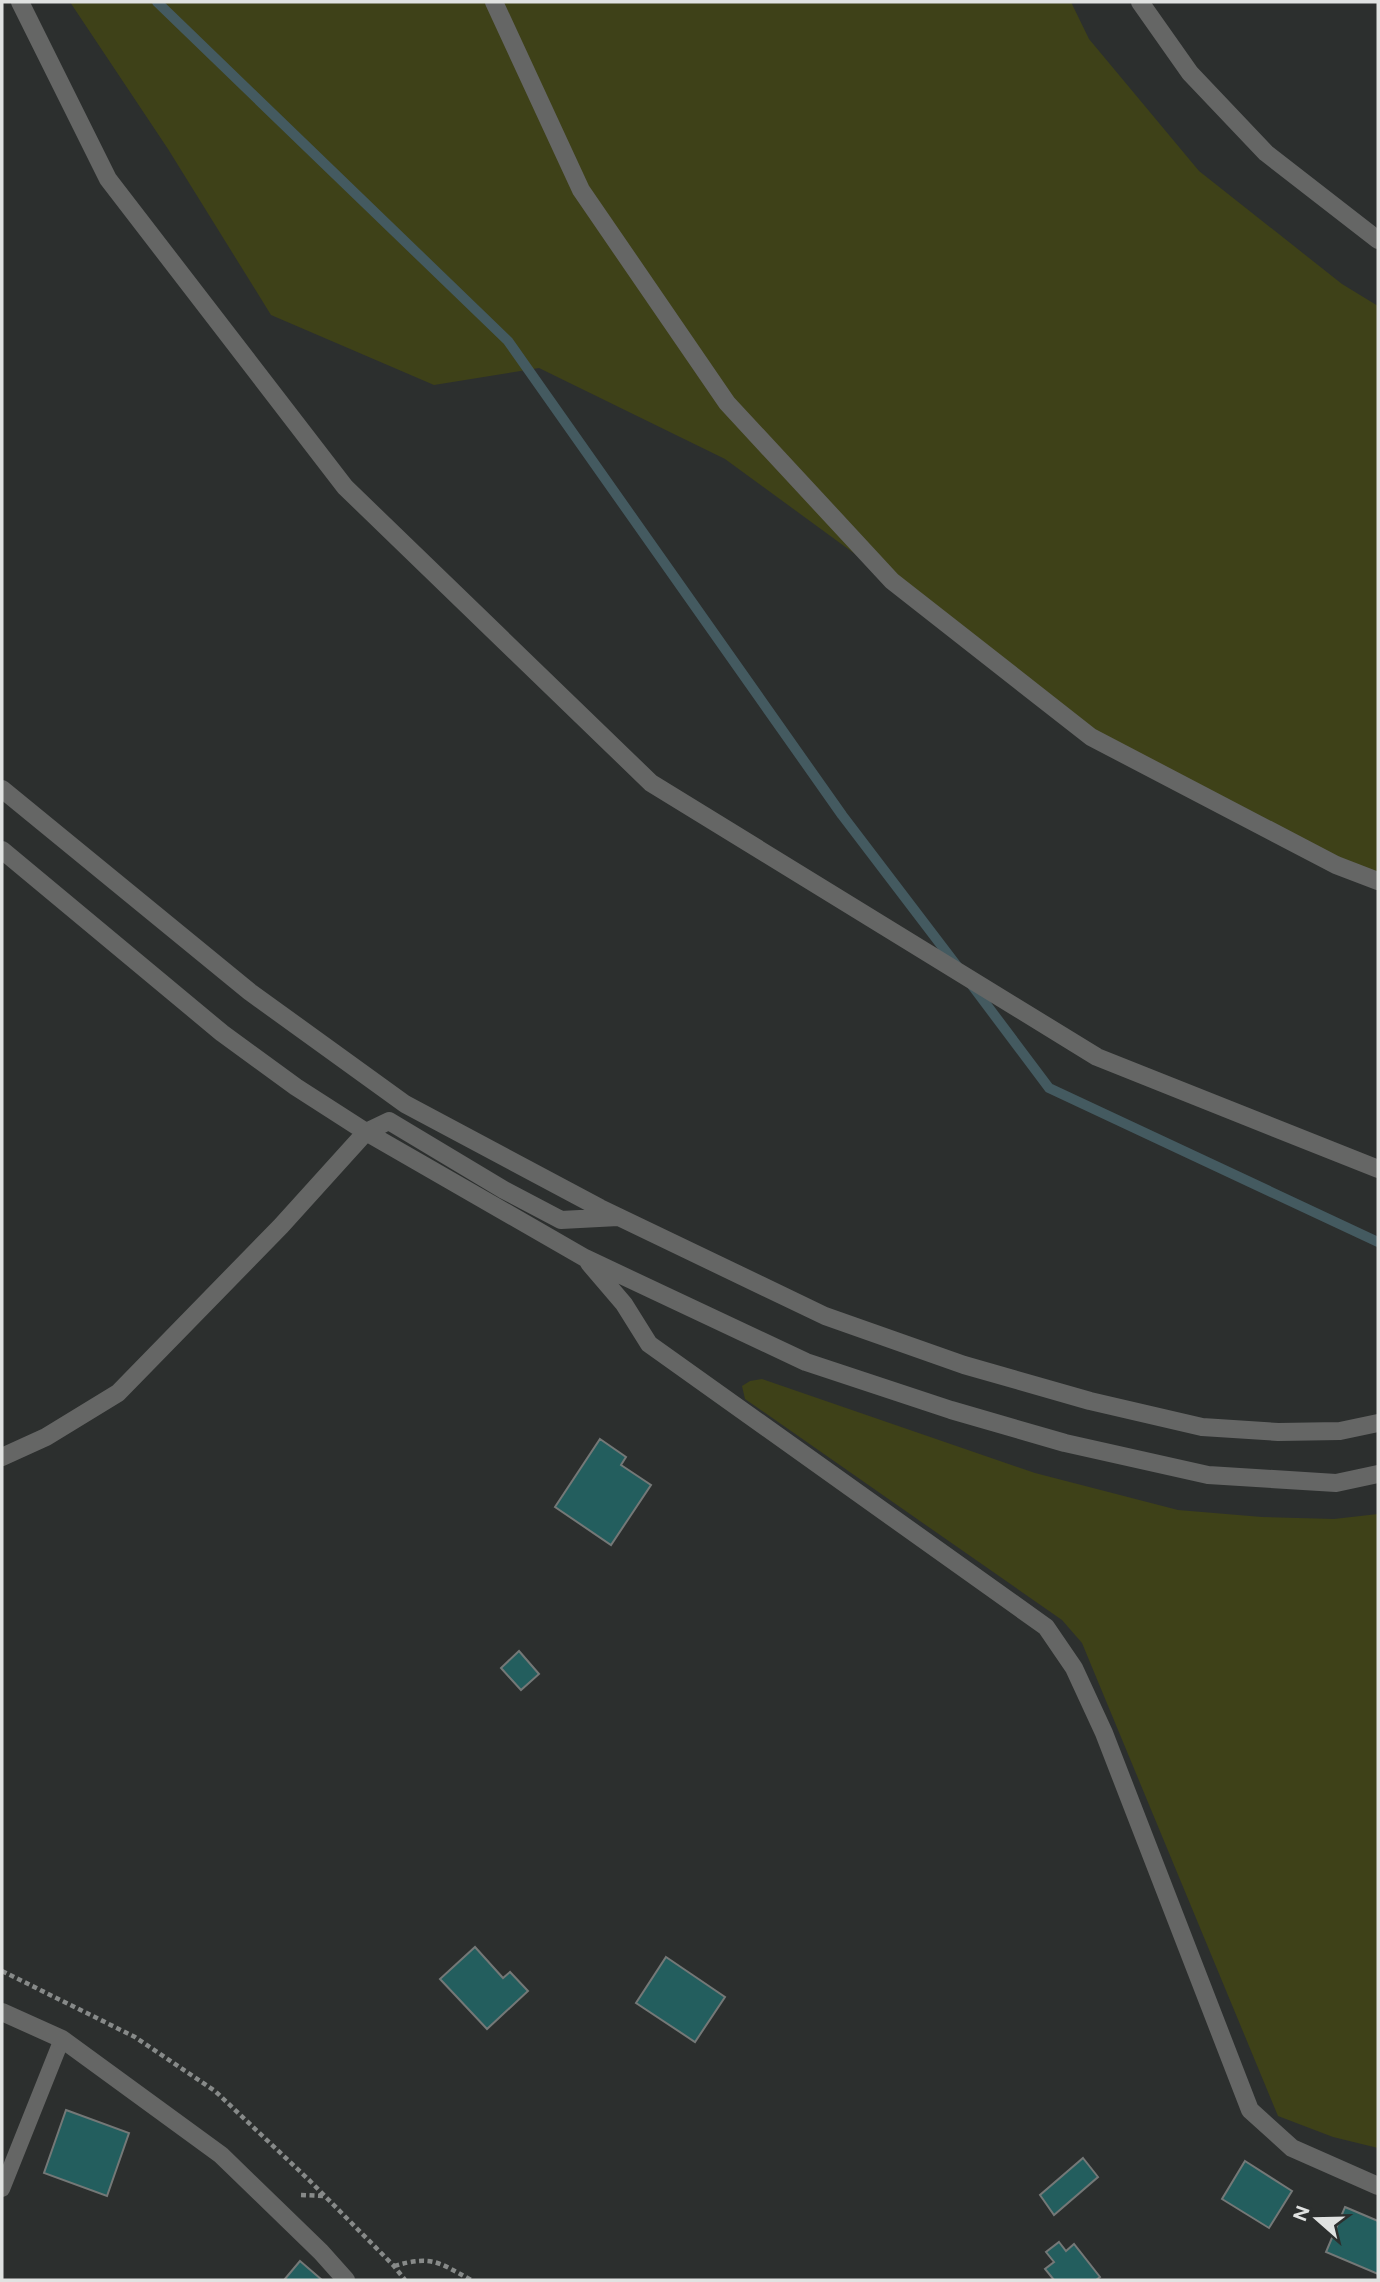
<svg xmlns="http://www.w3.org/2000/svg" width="1380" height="2282" font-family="Figtree,sans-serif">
	<rect width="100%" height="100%" fill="#2c2f2e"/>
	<path fill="#3e4118" d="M70,2H1071L1089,39L1199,171L1342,284L1378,306V881L1091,737L892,581L725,459L539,368L434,385L271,315L168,149Z
		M762,1379L1035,1473L1178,1510L1262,1517L1334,1519L1378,1514V2148L1333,2137L1278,2116L1082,1643L1062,1620L745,1399L742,1386L750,1381Z"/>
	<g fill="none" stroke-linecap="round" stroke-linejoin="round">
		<path stroke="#445a60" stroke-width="10" d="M157,2L508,341L842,815L957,966
			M971,984L1049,1088L1378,1242"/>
	</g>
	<path fill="#235e5e" stroke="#747877" stroke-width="2" d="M600,1439L626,1457L621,1465L651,1485L611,1545L555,1507Z
		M519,1651L539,1674L521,1690L501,1668Z
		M475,1947L503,1978L510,1972L528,1991L487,2029L440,1979Z
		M666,1957L725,1997L695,2042L636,2003Z
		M66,2110L129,2133L107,2196L44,2173Z
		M1083,2158L1098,2177L1054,2215L1040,2195Z
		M1245,2161L1292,2191L1269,2228L1222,2199Z
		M1345,2207L1378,2221V2274L1326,2252Z
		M1059,2242L1066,2251L1074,2244L1100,2277L1096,2280H1054L1045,2269L1054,2262L1046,2252Z
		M300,2261L322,2280H284Z"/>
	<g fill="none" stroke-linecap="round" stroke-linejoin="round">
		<path stroke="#878a89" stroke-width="4.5" stroke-dasharray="5 3.5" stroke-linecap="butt" d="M2,1971L135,2037L215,2091L308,2179L394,2266L405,2280
			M301,2195L324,2196
			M394,2266C432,2255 438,2262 471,2280"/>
		<path stroke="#656665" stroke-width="16" d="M2,2189L62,2039"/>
		<path stroke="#656665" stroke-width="18" d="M20,2L108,179L345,487L651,783L1097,1057L1378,1169
			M494,2L581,190L727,403L892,581L1091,737L1336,865L1378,881"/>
		<path stroke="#656665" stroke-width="18" d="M1140,2L1190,73L1266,153L1378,240
			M2,789L250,992L405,1104L600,1208L825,1316L964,1365L1090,1401L1202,1427L1278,1432L1340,1431L1378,1423
			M2,850L222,1033L296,1087L366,1132L585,1258L806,1362L951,1410L1065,1443L1208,1475L1336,1483L1378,1474
			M589,1263L624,1304L649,1344L1046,1627L1074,1668L1104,1733L1250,2110L1292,2148L1378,2186
			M2,1457L46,1437L118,1393L281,1226L366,1132L389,1121L504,1190L561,1220L618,1217
			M2,2012L62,2039L221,2155L321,2252L346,2280"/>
	</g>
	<rect width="1380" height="2282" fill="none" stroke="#e0e2e1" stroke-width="7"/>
	<g transform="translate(1317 2219) rotate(290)" stroke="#2c2f2e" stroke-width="5" paint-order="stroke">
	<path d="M0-5L12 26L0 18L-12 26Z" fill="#e0e2e1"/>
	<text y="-10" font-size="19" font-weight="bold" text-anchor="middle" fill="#e0e2e1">N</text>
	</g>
</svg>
